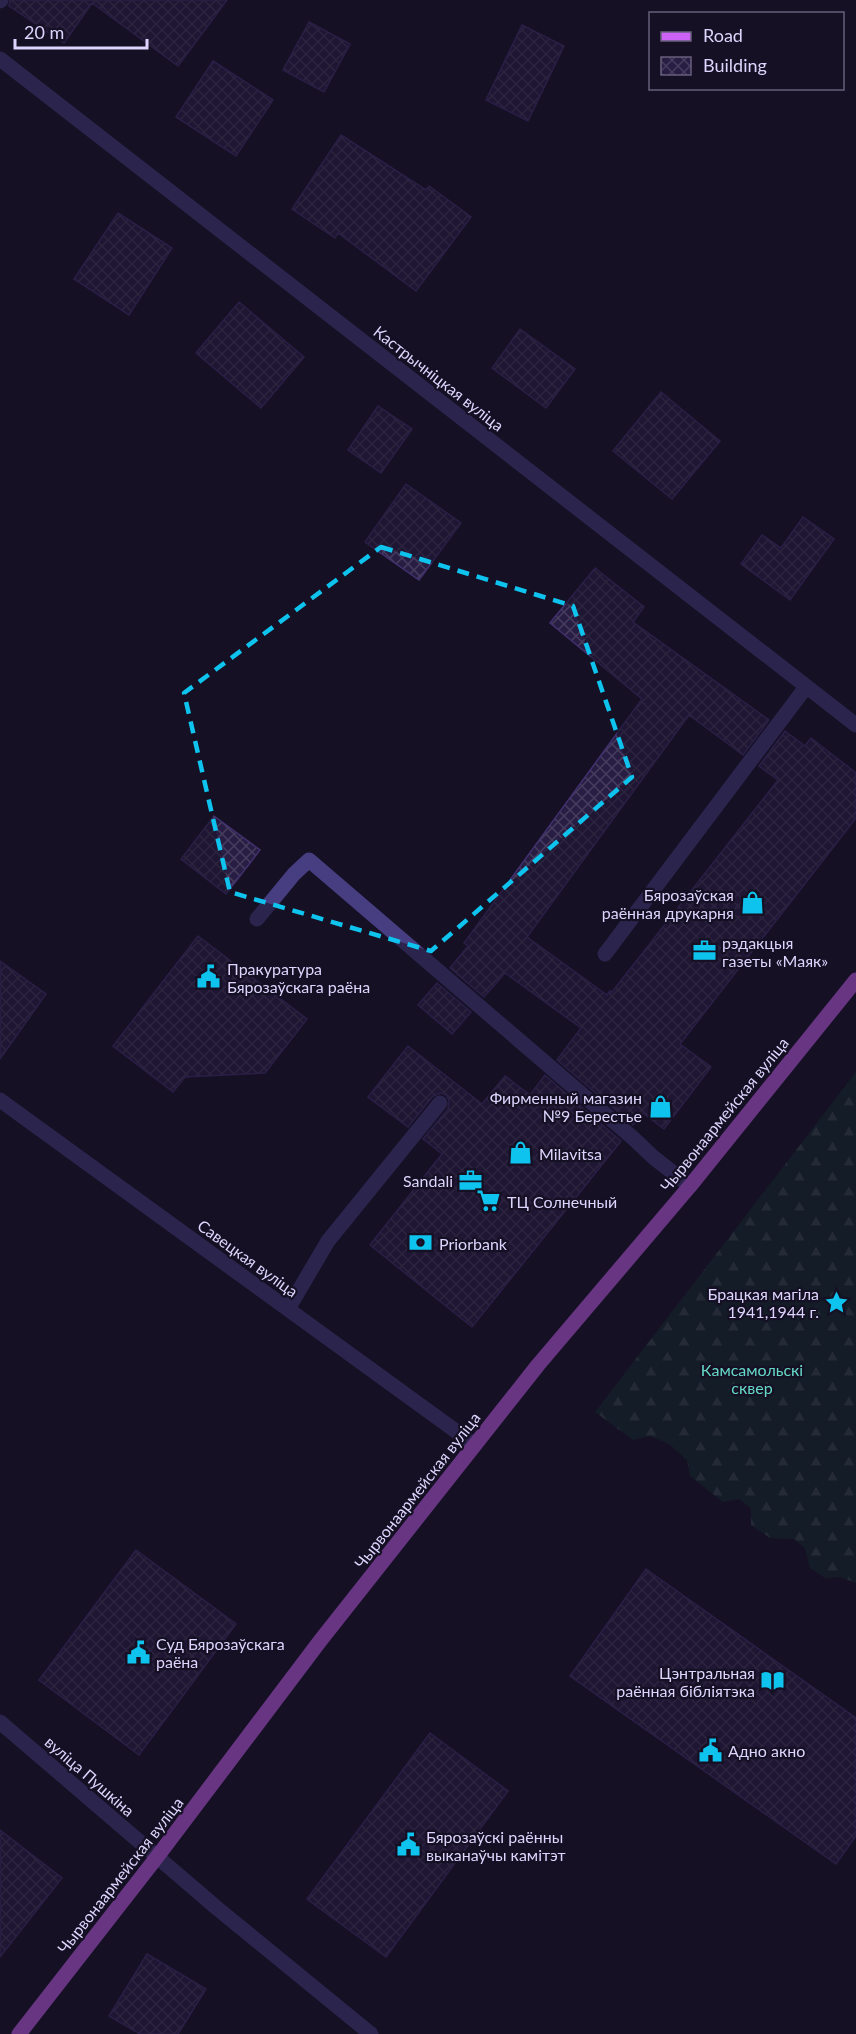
<svg xmlns="http://www.w3.org/2000/svg" width="856" height="2034" font-family="Lato,sans-serif">
	<defs>
		<pattern id="forest-firs" width="22" height="20" patternUnits="userSpaceOnUse" patternTransform="scale(1.5)"><rect width="22" height="20" fill="#132c2d"/><path d="M5 1l3.5 6h-7zM16 11l3.5 6h-7z" fill="#354a4c"/></pattern>
		<pattern id="building-cross-hatch" width="8" height="8" patternUnits="userSpaceOnUse" patternTransform="scale(1.5)"><rect width="8" height="8" fill="#281d43"/><path d="M0 0l8 8M0 8l8-8" fill="none" stroke="#473d5f"/></pattern>
	</defs>
	<rect width="100%" height="100%" fill="#151024"/>
	<path fill="url(#forest-firs)" d="M856,1072V1583L840,1577L825,1578L810,1568L805,1548L794,1539L770,1538L751,1525V1508L739,1499L723,1502L690,1476L687,1460L668,1443L649,1436L633,1440L595,1412Z"/>
	<path fill="url(#building-cross-hatch)" stroke="#42306e" stroke-width="1.5" d="M10,0H227L178,66L92,3L64,43L9,6Z
		M309,22L350,44L324,92L283,70Z
		M522,25L564,46L528,121L486,100Z
		M213,61L273,100L236,156L176,117Z
		M341,135L426,190L429,186L471,217L416,291L338,233L335,238L292,209Z
		M118,213L172,248L129,315L74,279Z
		M239,302L304,357L261,408L196,353Z
		M520,329L575,369L546,408L492,368Z
		M661,392L720,441L672,499L613,451Z
		M378,406L412,429L381,473L348,450Z
		M406,484L461,523L419,580L365,542Z
		M803,517L834,539L790,600L741,564L762,535L781,548Z
		M595,568L644,607L633,622L769,720L743,755L689,715L527,937L607,995L610,991L612,992L778,780L759,766L785,731L805,746L811,738L856,773V818L680,1044L711,1067L664,1129L643,1113L633,1125L557,1060L581,1028L505,973L484,997L450,968L468,946L464,943L642,699L550,623Z
		M214,816L260,850L226,894L181,859Z
		M198,936L307,1019L265,1073L185,1077L173,1092L113,1046Z
		M0,961L46,994L0,1059Z
		M437,983L471,1012L452,1034L418,1005Z
		M408,1046L482,1104L505,1076L530,1095L545,1075L621,1141L472,1327L370,1245L442,1154L423,1139L448,1109L449,1100L446,1095L441,1093L433,1096L408,1127L368,1097Z
		M136,1550L236,1624L139,1755L39,1680Z
		M646,1569L856,1718V1836L836,1864L570,1676Z
		M430,1733L508,1791L386,1957L307,1899Z
		M0,1830L62,1878L0,1957Z
		M147,1954L206,1989L178,2034H140L109,2016Z"/>
	<g fill="none" stroke-linecap="round" stroke-linejoin="round">
		<path stroke="#463e80" stroke-width="15" d="M0,1L1,0
			M0,59L856,725
			M257,919L294,874L309,860L633,1138L653,1157L690,1186
			M605,954L806,687
			M0,1100L475,1445
			M288,1309L328,1241L440,1103
			M0,1722L218,1909L371,2034"/>
		<path stroke="#cc63f6" stroke-width="15" d="M19,2034L157,1857L320,1641L538,1365L690,1186L856,980"/>
	</g>
	<path d="M0 0H856V2034H0ZM381,547L573,606L632,777L431,951L230,892L184,693Z" fill="#151024" fill-opacity=".55" fill-rule="evenodd"/>
	<path fill="none" stroke="#0ec4ef" stroke-width="4.5" stroke-dasharray="12 8" stroke-linejoin="round" d="M381,547L573,606L632,777L431,951L230,892L184,693Z"/>
	<defs>
		<symbol id="shop-bare" viewBox="-9 -9 18 18"><path d="M-5-2.5h2.3a2.7 3.5 0 0 1 5.4 0H5L5.5 6h-11ZM-1.5-2.5h3a1.5 2.3 0 0 0-3 0Z" fill="#0ec4ef" stroke="#151024" stroke-width="2.5" paint-order="stroke"/></symbol>
		<symbol id="office-bare" viewBox="-9 -9 18 18"><path d="M-6-3h4V-5.5h4V-3h4V5H-6ZM-1-4.5V-3h2v-1.5ZM-6 0V1H6V0Z" fill="#0ec4ef" stroke="#151024" stroke-width="2.5" paint-order="stroke"/></symbol>
		<symbol id="civic-bare" viewBox="-9 -9 18 18"><path d="M-.6-6.5H3V-4.5H.6V-3L4-1V1h2V6H-6V1h2V-1L-.6-3ZM-1.2 2.5V6h2.4V2.5Z" fill="#0ec4ef" stroke="#151024" stroke-width="2.5" paint-order="stroke"/></symbol>
		<symbol id="supermarket-bare" viewBox="-9 -9 18 18"><path d="M-6-5.5h2.5l.6 2H6L4.5 2H-2.5L-4.4-4H-6ZM-1.5 3.2a1.3 1.3 0 1 0 .1 0ZM3 3.2a1.3 1.3 0 1 0 .1 0Z" fill="#0ec4ef" stroke="#151024" stroke-width="2.5" paint-order="stroke"/></symbol>
		<symbol id="bank-bare" viewBox="-9 -9 18 18"><path d="M-6-4H6V4H-6ZM0-2.3a2.3 2.3 0 1 0 0 4.6a2.3 2.3 0 1 0 0-4.6Z" fill="#0ec4ef" stroke="#151024" stroke-width="2.5" paint-order="stroke"/></symbol>
		<symbol id="sight-bare" viewBox="-9 -9 18 18"><path d="M0-6L1.8-2.2L6-1.7L2.9 1.2L3.7 5.4L0 3.3L-3.7 5.4L-2.9 1.2L-6-1.7L-1.8-2.2Z" fill="#0ec4ef" stroke="#151024" stroke-width="2.5" paint-order="stroke"/></symbol>
		<symbol id="library-bare" viewBox="-9 -9 18 18"><path d="M-6-4Q-3-5.5-.7-3.5V5Q-3 3-6 4ZM6-4Q3-5.5 .7-3.5V5Q3 3 6 4Z" fill="#0ec4ef" stroke="#151024" stroke-width="2.5" paint-order="stroke"/></symbol>
	</defs>
	<g fill-rule="evenodd">
		<use href="#shop-bare" x="736" y="886" width="33" height="33"/>
		<use href="#office-bare" x="688" y="934" width="33" height="33"/>
		<use href="#civic-bare" x="192" y="960" width="33" height="33"/>
		<use href="#shop-bare" x="644" y="1090" width="33" height="33"/>
		<use href="#shop-bare" x="504" y="1136" width="33" height="33"/>
		<use href="#office-bare" x="454" y="1164" width="33" height="33"/>
		<use href="#supermarket-bare" x="472" y="1184" width="33" height="33"/>
		<use href="#bank-bare" x="404" y="1226" width="33" height="33"/>
		<use href="#sight-bare" x="820" y="1286" width="33" height="33"/>
		<use href="#civic-bare" x="122" y="1636" width="33" height="33"/>
		<use href="#library-bare" x="756" y="1664" width="33" height="33"/>
		<use href="#civic-bare" x="694" y="1734" width="33" height="33"/>
		<use href="#civic-bare" x="392" y="1828" width="33" height="33"/>
	</g>
	<g text-anchor="middle" dominant-baseline="central" stroke-width="4.5" stroke-linejoin="round" paint-order="stroke">
		<g font-size="16" fill="#ddd5fd" stroke="#151024">
			<text transform="translate(439 378) rotate(38)">Кастрычніцкая вуліца</text>
			<text transform="translate(724 1114) rotate(-51)">Чырвонаармейская вуліца</text>
			<text transform="translate(248 1258) rotate(36)">Савецкая вуліца</text>
			<text transform="translate(417 1490) rotate(-52)">Чырвонаармейская вуліца</text>
			<text transform="translate(90 1776) rotate(41)">вуліца Пушкіна</text>
			<text transform="translate(120 1875) rotate(-52)">Чырвонаармейская вуліца</text>
		</g>
		<g font-size="16" fill="#ddd5fd" stroke="#151024" text-anchor="start">
			<text x="734" y="894" text-anchor="end">Бярозаўская<tspan x="734" dy="18">раённая друкарня</tspan></text>
			<text x="722" y="942">рэдакцыя<tspan x="722" dy="18">газеты «Маяк»</tspan></text>
			<text x="227" y="968">Пракуратура<tspan x="227" dy="18">Бярозаўскага раёна</tspan></text>
			<text x="642" y="1097" text-anchor="end">Фирменный магазин<tspan x="642" dy="18">№9 Берестье</tspan></text>
			<text x="539" y="1153">Milavitsa</text>
			<text x="453" y="1180" text-anchor="end">Sandali</text>
			<text x="507" y="1201">ТЦ Солнечный</text>
			<text x="439" y="1243">Priorbank</text>
			<text x="819" y="1293" text-anchor="end">Брацкая магіла<tspan x="819" dy="18">1941,1944 г.</tspan></text>
			<text x="156" y="1643">Суд Бярозаўскага<tspan x="156" dy="18">раёна</tspan></text>
			<text x="755" y="1672" text-anchor="end">Цэнтральная<tspan x="755" dy="18">раённая бібліятэка</tspan></text>
			<text x="728" y="1750">Адно акно</text>
			<text x="426" y="1836">Бярозаўскі раённы<tspan x="426" dy="18">выканаўчы камітэт</tspan></text>
		</g>
		<g font-size="16" fill="#65d9c6" stroke="#151024">
			<text x="752" y="1369">Камсамольскі<tspan x="752" dy="18">сквер</tspan></text>
		</g>
	</g>
	<rect x="649" y="12" width="195" height="78" fill="#151024" stroke="#655f7b" stroke-width="1.5"/>
	<rect x="661" y="32" width="30" height="9" fill="#cc63f6" stroke="#655f7b" stroke-width="1.5"/>
	<text x="703" y="42" font-size="18" fill="#ddd5fd">Road</text>
	<rect x="661" y="57" width="30" height="18" fill="url(#building-cross-hatch)" stroke="#655f7b" stroke-width="1.5"/>
	<text x="703" y="72" font-size="18" fill="#ddd5fd">Building</text>
	<path d="M15 39v9h132v-9" fill="none" stroke="#ddd5fd" stroke-width="3"/>
	<text x="24" y="39" font-size="18" fill="#ddd5fd" stroke="#151024" stroke-width="4.5" paint-order="stroke">20 m</text>
</svg>
